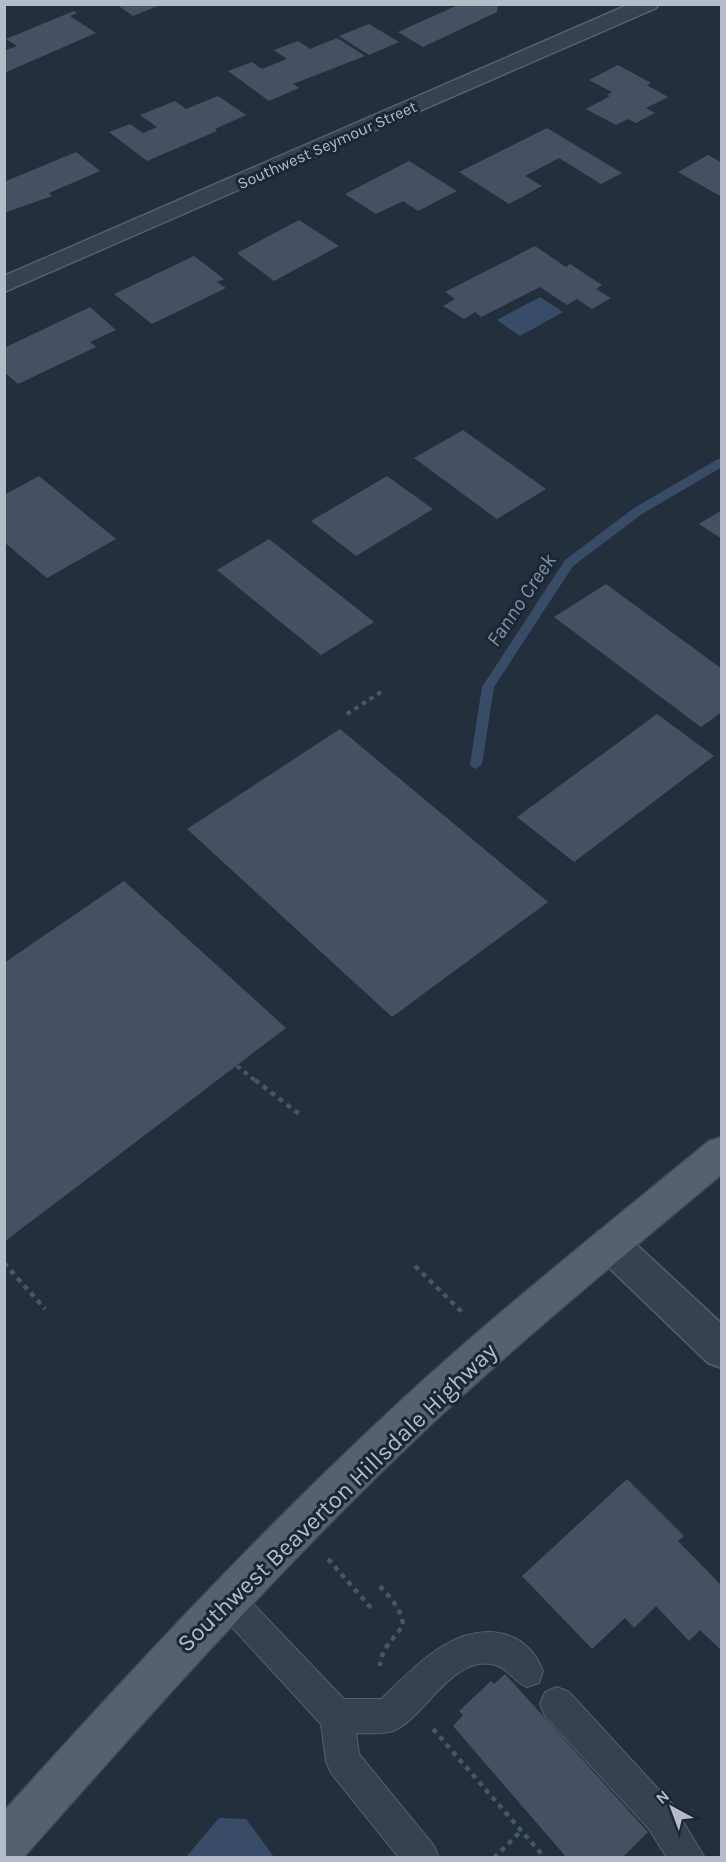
<svg xmlns="http://www.w3.org/2000/svg" width="726" height="1862" font-family="Karla,sans-serif">
	<rect width="100%" height="100%" fill="#242f3e"/>
	<path fill="#394c67" d="M540,297L563,312L520,336L497,320Z
		M219,1818L246,1819L274,1857H186Z"/>
	<g fill="none" stroke-linecap="round" stroke-linejoin="round">
		<path fill="#394c67" fill-rule="evenodd" d="M718,459H722V467L642,514L573,566L494,687L482,764L476,769L472,767L470,764L482,687L565,560L634,508Z"/>
	</g>
	<path fill="#455162" d="M116,4H160V5L133,16Z
		M458,5H498L497,12L423,47L398,32Z
		M74,11L77,13L70,16L96,33L4,73V51L17,46L6,39Z
		M369,24L399,42L369,55L339,36Z
		M337,38L365,56L293,84L299,88L269,101L228,71L252,62L262,69L287,59L274,50L298,41L310,49Z
		M618,65L651,83L647,85L668,97L646,108L655,113L636,123L628,119L616,125L586,109L610,96L607,95L612,92L589,80Z
		M218,96L246,115L215,129L217,131L147,161L109,132L130,124L143,133L157,127L140,115L175,101L186,109Z
		M547,128L622,173L601,184L559,158L525,176L542,186L509,204L459,172Z
		M76,152L100,171L49,193L52,196L4,213V182Z
		M708,155L722,163V197L678,172Z
		M409,161L457,191L418,211L403,201L376,214L345,194Z
		M299,220L339,246L274,281L237,253Z
		M535,246L566,267L570,264L602,285L596,289L611,298L592,309L577,299L567,305L540,287L481,317L475,312L464,319L443,306L455,299L445,292Z
		M194,256L224,279L217,282L226,288L152,324L114,294Z
		M90,307L116,330L90,342L96,347L18,384L4,372V348Z
		M463,430L546,489L497,519L414,458Z
		M39,476L116,539L47,578L4,542V495Z
		M387,476L433,509L356,556L311,521Z
		M722,510V539L699,524Z
		M269,539L374,622L321,655L217,570Z
		M606,584L722,669V712L701,727L554,617Z
		M657,714L714,756L574,862L517,817Z
		M340,729L548,902L392,1017L187,829Z
		M124,881L286,1028L4,1242V963Z
		M627,1479L684,1536L678,1541L722,1586V1651L700,1630L689,1641L656,1606L634,1628L625,1618L592,1649L522,1576Z
		M505,1674L648,1832L622,1858H567L453,1726L463,1715L459,1711L491,1681L494,1684Z"/>
	<g fill="none" stroke-linecap="round" stroke-linejoin="round">
		<defs>
			<path id="service" d="M228,1584L239,1589L344,1699H381C414,1668 454,1622 504,1634C523,1639 536,1653 543,1671L539,1683L527,1687C514,1682 508,1669 498,1666C456,1650 427,1714 397,1729C385,1735 369,1733 356,1733L359,1754L434,1846L439,1858H399L331,1773L326,1761L321,1724L217,1611L212,1600L217,1589Z
				M557,1687L569,1692L673,1805L705,1858H667L649,1829L545,1716L540,1704L545,1692Z"/>
			<path id="minor" d="M630,4H659L656,8L4,292V276Z
				M610,1227L623,1232L722,1324V1368L708,1363L597,1256L592,1244L597,1232Z"/>
			<path id="primary" d="M722,1137V1174C620,1259 517,1343 420,1435C280,1568 151,1713 23,1858H4V1811C129,1673 255,1536 392,1409C493,1315 602,1229 709,1141Z"/>
		</defs>
		<use href="#service" stroke="#565f6c" stroke-width="2"/>
		<use href="#minor" stroke="#565f6c" stroke-width="3"/>
		<use href="#primary" stroke="#414a57" stroke-width="3"/>
		<path stroke="#44595c" stroke-width="4" stroke-dasharray="4.5 4.5" stroke-linecap="butt" d="M347,714L384,690
			M237,1066L257,1082"/>
		<path stroke="#44595c" stroke-width="4.5" stroke-dasharray="5 5" stroke-linecap="butt" d="M255,1080L299,1114
			M4,1263L45,1309
			M415,1266L464,1314
			M328,1559L371,1608
			M380,1586C390,1598 402,1609 403,1625C393,1641 382,1646 380,1666
			M433,1729L545,1858
			M494,1858L521,1831"/>
		<use href="#service" fill="#38414e" fill-rule="evenodd"/>
		<use href="#minor" fill="#38414e" fill-rule="evenodd"/>
		<use href="#primary" fill="#56606e" fill-rule="evenodd"/>
	</g>
	<g text-anchor="middle" dominant-baseline="central" stroke-width="6" stroke-linejoin="round" paint-order="stroke">
		<g font-size="16" fill="#b4bcc9" stroke="#1d2633">
			<text transform="translate(327 145) rotate(-24)">Southwest Seymour Street</text>
		</g>
		<g font-size="21" font-style="italic" fill="#7c92b1" stroke="#1d2633">
			<text transform="translate(521 600) rotate(-56)">Fanno Creek</text>
		</g>
		<g font-size="24" fill="#b4bcc9" stroke="#1d2633">
			<text transform="translate(337 1497) rotate(-44)">Southwest Beaverton Hillsdale Highway</text>
		</g>
	</g>
	<rect width="726" height="1862" fill="none" stroke="#b4bcc9" stroke-width="12"/>
	<g transform="translate(672 1808) rotate(319)" stroke="#1d2633" stroke-width="4.5" paint-order="stroke">
	<path d="M0-4.5L10 22L0 15L-10 22Z" fill="#b4bcc9"/>
	<text y="-9" font-size="16" font-weight="bold" text-anchor="middle" fill="#b4bcc9">N</text>
	</g>
</svg>
